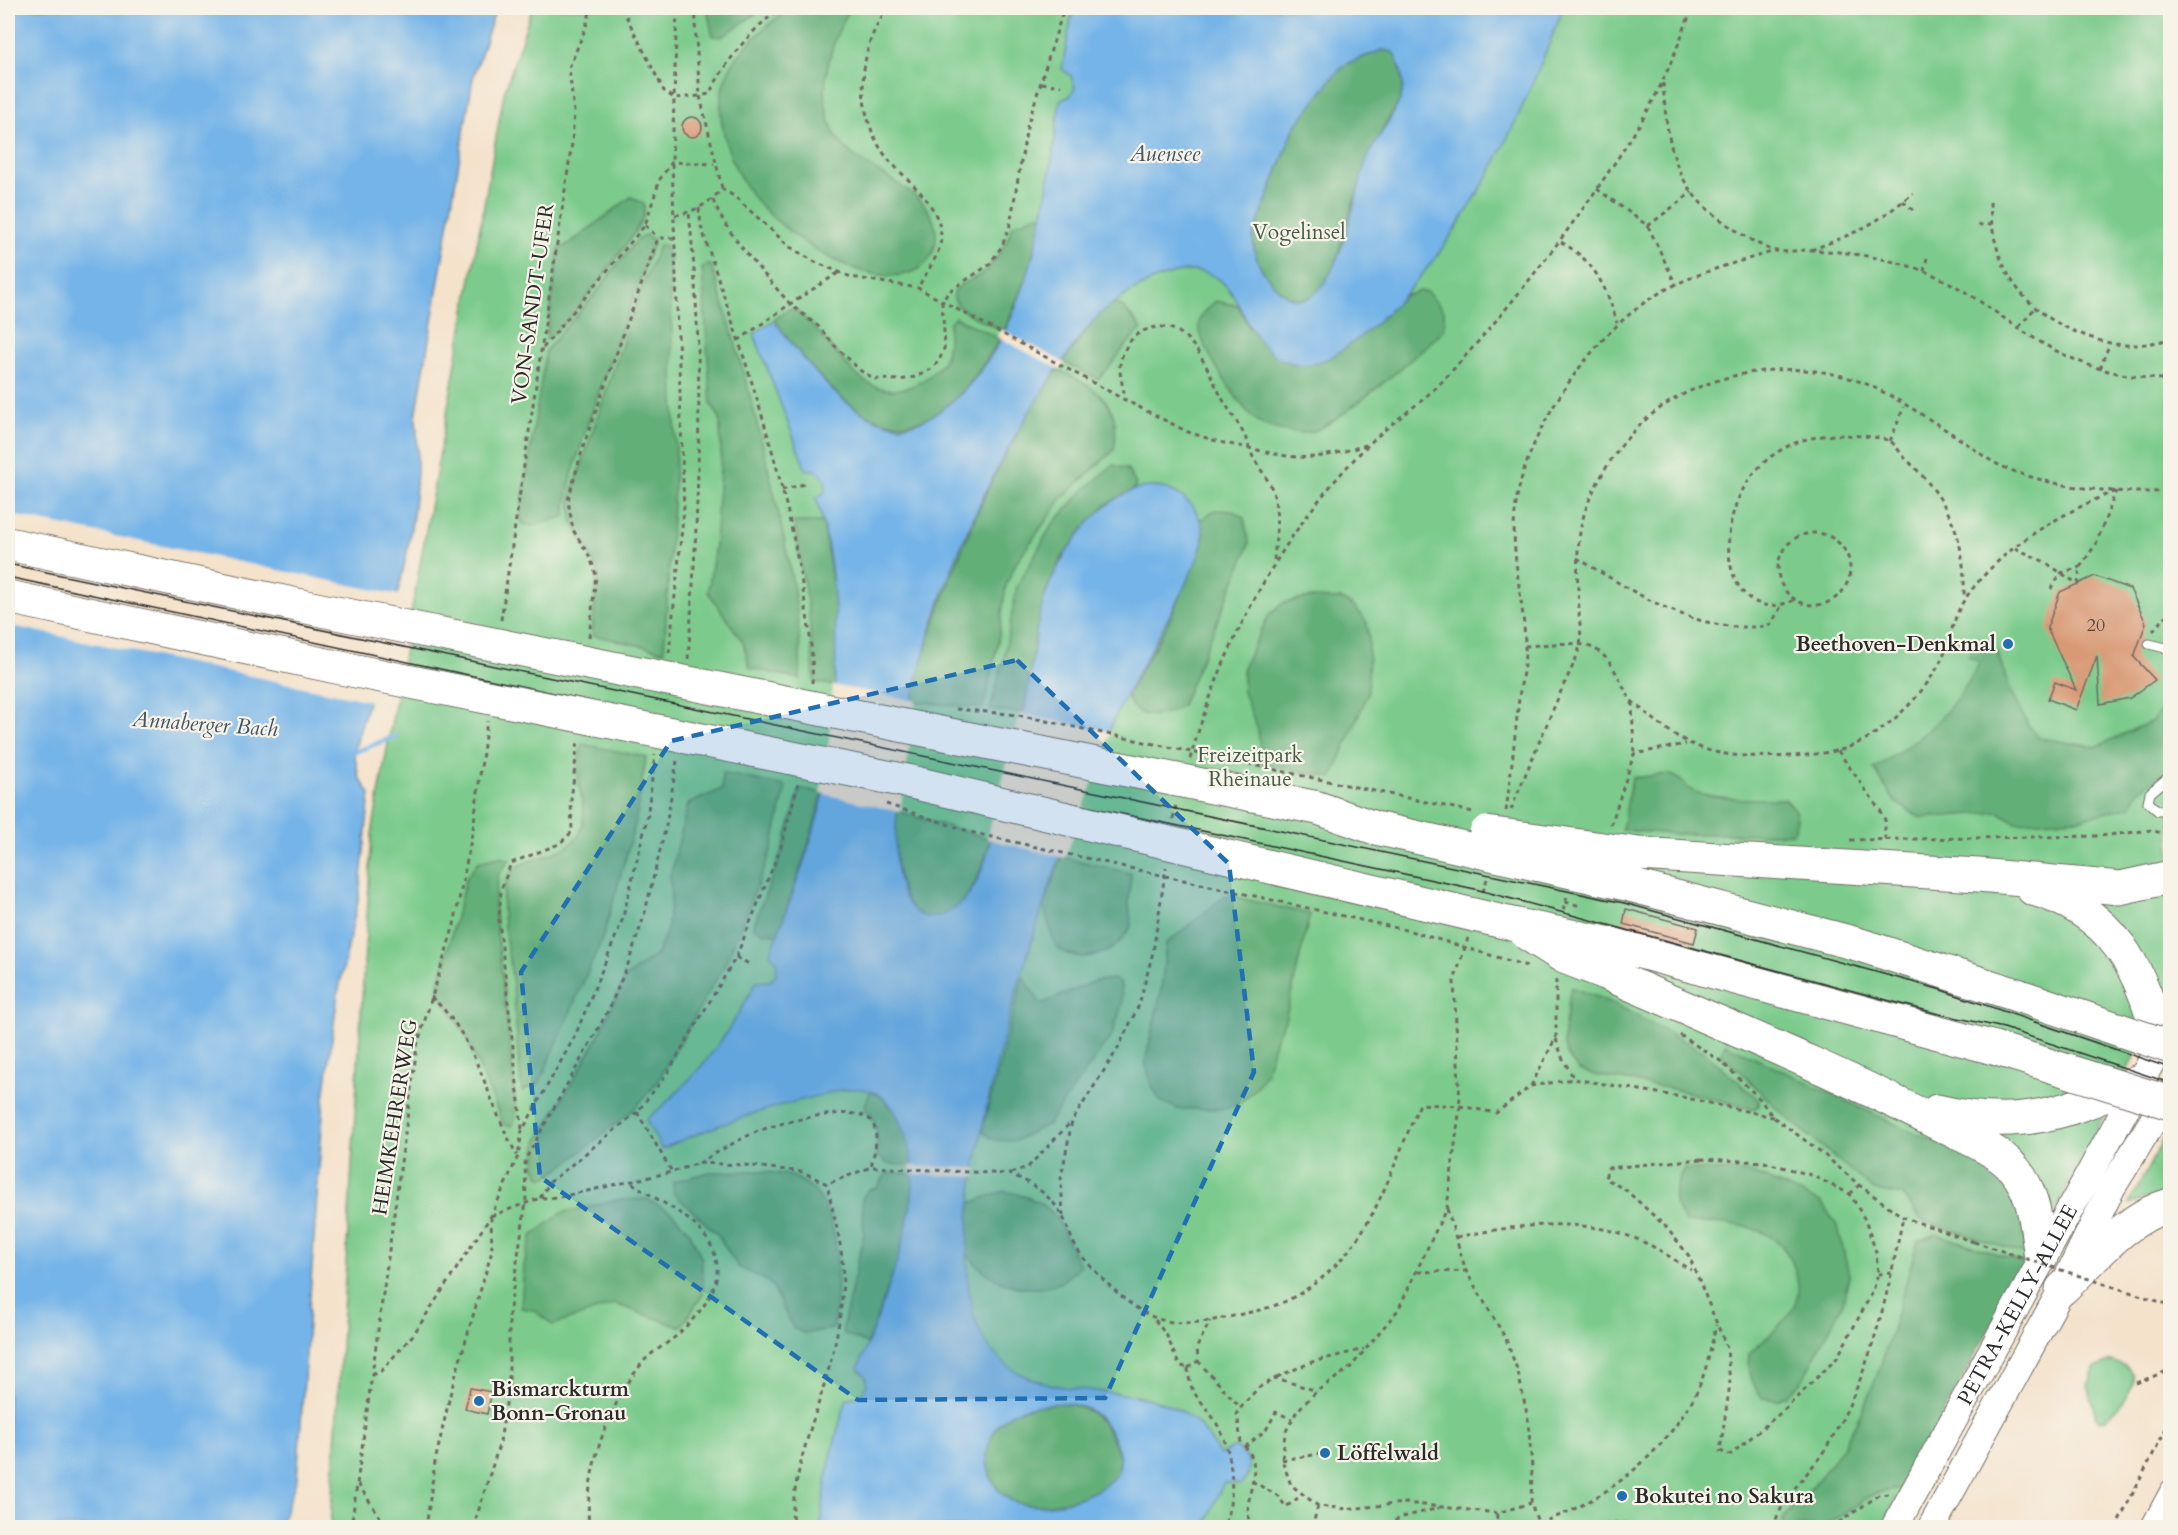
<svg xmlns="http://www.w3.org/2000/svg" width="2178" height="1535" font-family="Cardo,serif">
	<rect width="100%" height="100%" fill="#f7f3e8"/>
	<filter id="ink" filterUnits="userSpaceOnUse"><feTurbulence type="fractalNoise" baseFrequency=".0167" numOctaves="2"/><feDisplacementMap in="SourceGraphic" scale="12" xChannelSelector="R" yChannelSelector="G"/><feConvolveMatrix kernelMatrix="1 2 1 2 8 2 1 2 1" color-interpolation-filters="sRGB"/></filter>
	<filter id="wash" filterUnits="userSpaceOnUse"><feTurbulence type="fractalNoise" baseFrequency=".008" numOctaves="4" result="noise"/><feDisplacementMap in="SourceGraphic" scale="24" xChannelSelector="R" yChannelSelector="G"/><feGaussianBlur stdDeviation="1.35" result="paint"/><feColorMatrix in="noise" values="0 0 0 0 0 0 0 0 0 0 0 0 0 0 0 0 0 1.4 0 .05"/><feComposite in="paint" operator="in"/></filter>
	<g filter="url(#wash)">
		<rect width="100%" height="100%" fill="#f4e2cb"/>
		<path fill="#7bcb8c" stroke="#537b5c" stroke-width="1.5" d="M532,8H2170V987L2054,1213L2027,1255L1881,1527L330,1528L372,833L504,93Z
			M2166,1133L2170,1134V1192L2129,1204Z
			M2111,1361C2156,1370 2121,1405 2105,1420L2101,1421L2097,1417L2088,1386L2094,1369Z"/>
		<path fill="#64af78" stroke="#486d52" stroke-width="1.5" d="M709,8H764L722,37L713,36L708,14Z
			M789,8H852C839,23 832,47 828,66C823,88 824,116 836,136C859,175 935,185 936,235C936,245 933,256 925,264C878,306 767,226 743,182C727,155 716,117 723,86C731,53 765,28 789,8Z
			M1382,50L1394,52C1400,65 1406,81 1401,96C1399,106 1390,115 1385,124C1368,159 1354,198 1343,236C1338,255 1334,280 1317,293C1301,305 1286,298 1274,285C1260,270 1253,257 1253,236L1294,128L1336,73L1348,63Z
			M631,197L644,204C644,209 645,213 643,217C635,237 562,332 546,340L559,249L569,244Z
			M1037,215L1043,216L1029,270L1004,331C991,324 958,314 954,298C951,286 972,280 980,275C997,262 1006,245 1013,225Z
			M645,235L652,239L653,243C631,309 604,373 583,439C576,464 565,489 566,516L533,526L523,524L520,516L546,350L595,294L637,239Z
			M659,245H665L669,257L676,454L664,651L592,635L598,571L572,520L571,496L635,305Z
			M706,265H711C737,344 759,425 777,507C790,563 802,621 800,679L750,668L743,642L708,592L715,545L721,456L720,418L711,404L702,268Z
			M1420,291L1427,292L1444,311V329C1425,349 1334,427 1311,432C1296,435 1271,429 1258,421C1242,412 1194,338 1199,322C1201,313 1210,306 1216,301L1239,306L1249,328L1335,355L1364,333L1404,296Z
			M1113,303L1123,307L1142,329C1124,343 1115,364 1098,379L1063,362L1097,316Z
			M789,309C796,309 799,313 804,318C837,344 858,403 909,387C922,383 943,368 946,354C949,344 947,333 950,322L955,317L1000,339C988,357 976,378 960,394C885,473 818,377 774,320Z
			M1058,369C1096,389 1123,400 1114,450L1063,497L1017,561L1006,585L998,642L983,709L913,701C918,666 931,632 943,599C973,518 1007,438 1058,369Z
			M1113,465L1127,469L1136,484L1133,491L1105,505L1061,559L1045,594L1023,713L990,710L1004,657L1017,586L1052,525L1084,490Z
			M1215,510L1233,511L1244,518L1249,543L1246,553L1182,705C1163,719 1134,722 1127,695L1166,627L1197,558L1203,537L1200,520Z
			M794,522H823L836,604V686L814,682L809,615Z
			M1309,598L1341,599L1355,607L1367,623L1369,638L1368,693L1332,778L1261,763L1258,730L1243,692V667L1269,615L1283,603Z
			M1984,643L1997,652L2011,692L2029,727L2040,738L2096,747L2152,721L2170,700V771C2155,782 2135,786 2132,806L2079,819L2015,822L1999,812L1921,818L1895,802L1874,769C1924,736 1952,715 1980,662L1968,656L1973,647Z
			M582,744L646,757L635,825L603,937L539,1084L522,1091C517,1053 516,1015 512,977C509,951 494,897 510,874C526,852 569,860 581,830C588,811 579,794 578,776C577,765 580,754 582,744Z
			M722,773L786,786L772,848L741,927L724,966L656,1084L634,1109L572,1159L547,1177H541L535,1168L537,1142L596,1041L625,978L657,954L667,930L671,899L670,876L688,804L722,789Z
			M1668,774C1683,777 1684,789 1695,792C1717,799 1761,800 1785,799C1797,810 1800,818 1793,833L1778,834H1673L1622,830L1632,778Z
			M800,789L823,793L807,849L778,934L764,933L753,927L785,843Z
			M897,811L990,839C985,867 957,939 917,913C894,897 893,836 897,811Z
			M499,857L510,860L499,873L494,904L513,1073L516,1118L511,1126L504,1125L465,1034L437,991L466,878L478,862Z
			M1062,857L1131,873L1129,901L1131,927C1126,934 1120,943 1113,948C1096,958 1070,962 1056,946C1051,940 1049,917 1043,906Z
			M1226,895L1310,914L1285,1020L1276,1038L1266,1073L1255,1089L1239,1104L1224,1109H1178L1160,1101L1151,1084L1145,1062L1161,991L1166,944Z
			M1023,977L1041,1004L1095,981L1114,979L1121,984L1122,1004L1112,1035L1048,1124L1015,1141L993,1140L982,1131Z
			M1571,987L1615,1004L1704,1052L1759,1100V1106L1753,1109L1678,1090L1595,1075L1579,1070L1567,1055L1564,1045V1031Z
			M1725,1044L1912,1132L1978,1158L2017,1191L2027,1255L1921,1220L1903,1195L1874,1190L1778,1110L1743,1074L1720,1055Z
			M871,1091C898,1105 909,1137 913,1166L888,1164L877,1156C878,1137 879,1123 864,1107Z
			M1684,1169L1750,1172L1821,1202L1838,1227L1849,1275L1843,1303L1803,1379L1788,1395L1777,1400L1762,1398C1751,1383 1748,1371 1749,1354C1764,1340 1784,1324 1794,1306C1800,1293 1799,1283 1795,1270C1780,1221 1729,1223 1686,1223C1670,1201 1672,1192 1684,1169Z
			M759,1171C769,1172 781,1173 791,1176C848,1195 838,1283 833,1329L804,1333L793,1328L772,1286L764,1279L738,1267L718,1235L674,1194L673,1182L709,1172Z
			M887,1173L914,1174C910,1232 888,1290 867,1344L844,1334L843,1327L864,1234L862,1199L868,1190L877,1188Z
			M1004,1191C1023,1195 1046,1201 1057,1219C1067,1233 1069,1251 1081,1265C1074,1271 1067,1279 1059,1283C1024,1297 988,1281 966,1253L970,1203Z
			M647,1199L671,1212L689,1231L702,1259L703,1294L681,1327L615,1304L553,1325L533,1310L521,1308L524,1265L532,1236L562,1213L617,1200Z
			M1936,1234L2025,1263L1903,1488L1877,1493L1865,1499L1824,1527H1781L1783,1519C1797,1501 1815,1485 1828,1467C1878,1402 1895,1317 1918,1241Z
			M1060,1403C1090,1405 1106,1421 1116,1448C1119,1455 1121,1464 1118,1471C1105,1496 1053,1507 1027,1505C982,1500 973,1438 1011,1414C1025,1406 1044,1405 1060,1403Z"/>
		<path fill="#75b4e8" stroke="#50708a" stroke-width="1.5" fill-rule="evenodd" d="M8,8H496L473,78L416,417C426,530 383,644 354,752L359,777L370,794L359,896L338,993L324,1098L297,1478L280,1527H8Z
			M1073,8H1563C1519,124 1460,255 1361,336C1341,352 1318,370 1292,363C1234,350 1249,260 1181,272C1156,276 1132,290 1111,305C1090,320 1076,343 1061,364C994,459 940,577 915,690C908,720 905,752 901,782C896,814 885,897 921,915C940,924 962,905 972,890C986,868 990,840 996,816C1006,781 1016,746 1024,710C1033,671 1033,626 1048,588C1063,549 1108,484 1155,487C1182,489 1205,512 1203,539C1201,554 1192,570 1186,583C1162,635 1129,682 1107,735C1057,850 923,1226 982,1336C1024,1415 1130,1371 1191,1418C1204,1428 1212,1442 1220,1455L1235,1447C1252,1456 1253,1473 1240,1485L1224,1482L1204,1527H821C823,1484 834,1439 847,1398L858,1397L867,1385L865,1375L858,1369C877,1319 916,1224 913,1172C912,1154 906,1136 899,1120C893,1107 885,1096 871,1091C850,1085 829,1093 809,1098C756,1111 712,1126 662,1149L646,1120C698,1077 725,1041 756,982L770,981L776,974L777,961L770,954C793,894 817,831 830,767C833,751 832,733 833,716C838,644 838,568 816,498L824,493C828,483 824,476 816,470H806L754,334L774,320C806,361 840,414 895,425C912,428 932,417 945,407C1031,341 1047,200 1060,100L1069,97L1075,88L1071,76L1062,69ZM1382,50L1393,52C1400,65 1406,81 1401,96C1396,114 1374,141 1366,161C1354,193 1332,347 1274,285C1260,270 1253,257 1253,236L1294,128L1336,73L1348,63ZM1060,1403C1071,1404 1081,1405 1091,1411C1106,1420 1126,1453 1118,1471C1104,1496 1053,1508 1027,1505C982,1500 973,1438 1011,1414C1025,1406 1044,1405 1060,1403Z"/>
		<path fill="#f4e2cb" d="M1001,329L1063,362L1065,363L1061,370L997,337Z
			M8,514L399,595L370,701L8,625Z
			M833,685L916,701L900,812L820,793L827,765Z
			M1020,713L1111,732L1065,858L987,839Z
			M910,1165L913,1166L977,1168L976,1177L911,1174Z"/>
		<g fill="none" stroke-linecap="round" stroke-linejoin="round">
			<path stroke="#75b4e8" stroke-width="5" d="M348,751L354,752L397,736"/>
		</g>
		<g id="blocks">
			<path fill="#d89975" d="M682 127a10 10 0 1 1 20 0a10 10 0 1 1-20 0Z
				M2095,576L2130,589L2146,623L2134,657L2155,680L2130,698L2100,704L2097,656L2076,710L2048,699L2055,682L2076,690L2047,628L2060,592Z
				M1626,909L1698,928L1694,943L1623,924Z
				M470,1388L492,1392L487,1414L465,1409Z"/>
		</g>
	</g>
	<g filter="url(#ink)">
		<use href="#blocks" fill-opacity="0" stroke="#716b63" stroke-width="1.5"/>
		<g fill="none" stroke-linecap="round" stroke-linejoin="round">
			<defs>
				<path id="lane" d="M2149,644L2170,649
					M2170,776L2150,793L2148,802L2158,811L2170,810"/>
				<path id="street" d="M2149,1528L2170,1489"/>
				<g id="secondary">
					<path id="s1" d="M1894,1528L2170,1028"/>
					<path d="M1931,1528L2062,1289L2111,1189L2170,1093"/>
				</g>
				<path id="highway" d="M1639,854L1978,875L2120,888L2170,877
					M1630,885L1857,944L2020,996
					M2033,889C2112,910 2143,970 2160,1044
					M1611,944L1994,1048
					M1603,972C1714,1021 1827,1067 1935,1122C1958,1134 1998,1149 2014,1169C2036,1195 2036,1225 2041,1258
					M1937,1111C2019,1131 2065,1113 2139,1081
					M2062,1289C2095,1258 2126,1217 2170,1205"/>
			</defs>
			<use href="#lane" stroke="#716b63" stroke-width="11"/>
			<use href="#street" stroke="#716b63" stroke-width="20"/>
			<use href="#secondary" stroke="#716b63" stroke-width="29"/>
			<use href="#highway" stroke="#716b63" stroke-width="35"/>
			<path stroke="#716b63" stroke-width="3" stroke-dasharray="4.5 4.5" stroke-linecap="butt" d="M622,8L664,91L674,98L700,96L695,24L697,8
				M888,8C856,49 854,117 888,159C908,182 941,204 941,238C940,256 926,272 918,288
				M1042,83L1061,86
				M1663,83C1666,127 1670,173 1703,205C1716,218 1759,248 1776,251C1786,253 1798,250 1808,250C1846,251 1888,258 1924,271C1966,287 1999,317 2037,340C2077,365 2123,379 2170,379
				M722,188L700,96L709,94C728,59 749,31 781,8
				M1597,189L1648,226L1676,285
				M713,200C729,239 763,272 790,304L739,340
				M1903,201L1913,210
				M1990,202C1992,264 2019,308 2076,332C2114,347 2130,349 2170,339
				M699,208L701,226C739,344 782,461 802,584C807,616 814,651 812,683
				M675,215C694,212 709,204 722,189L734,196L790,247L815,262L851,277L918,288L1125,400L1188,432L1219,442L1249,448C1244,428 1230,414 1221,396C1205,366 1188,312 1143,331C1131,336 1122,351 1120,364C1119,376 1124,388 1125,400
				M645,225L658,238
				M1978,225L1991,224
				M1648,226L1692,192
				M1561,242C1594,260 1607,288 1617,323
				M1811,250C1856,233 1875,225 1913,193
				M1924,271L1927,258
				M838,273L790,304L819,327L834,345L861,371L875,379L900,380L915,377L931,369L939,361L945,346L942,303L948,292L989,265L1002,246L1010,225L1027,127L1064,8
				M2019,327L2035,308
				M543,348L645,225L660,179L672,162L714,164
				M2100,369L2109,345
				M1890,441L1904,407
				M782,490L804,484
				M1778 569a36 36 0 1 1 72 0a36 36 0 1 1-72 0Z
				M2015,548L2043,561L2078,584L2080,567L2096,544L2116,491
				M1577,558C1628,588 1679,624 1740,627C1751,627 1761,628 1771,624L1782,605
				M1274,560C1276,536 1281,502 1268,481C1261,469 1254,461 1249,448C1302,461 1313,461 1366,445
				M2051,589L2061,573L2080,567
				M1794,600C1704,641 1697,439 1836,435C1847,435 1880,436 1890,441C1895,444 1900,453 1905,458C1949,500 1966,536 1964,598
				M501,620L572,143L574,112L569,68L586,27L591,8
				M2153,631L2170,612
				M589,637L596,575L590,557L573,530L568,500L584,444L658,238H676
				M1525,646C1546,645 1575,640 1593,648C1612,657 1620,683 1630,699C1634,704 1639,707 1644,711C1676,739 1701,754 1745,756C1775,757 1806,757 1835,751C1877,743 1925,696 1942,658C1951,639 1953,616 1965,599C2001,547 2058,515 2115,491
				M669,653L684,509L672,162L677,8
				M688,659C699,509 705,362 689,213
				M1632,702L1634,754
				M1838,751L1880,810L1885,820V839
				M1190,759C1223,643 1281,532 1367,446C1393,420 1426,401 1450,373C1504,314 1553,252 1599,186C1622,152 1646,118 1663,80C1674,57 1683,32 1692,8
				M1511,810C1527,770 1544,731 1561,691C1567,677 1577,660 1580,645C1582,635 1579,621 1579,610C1577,570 1574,531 1592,494C1605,467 1621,442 1644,421C1702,369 1802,354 1873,387C1900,400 1929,419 1954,435C1968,444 1981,455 1995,463C2041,487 2119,495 2170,491
				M1506,811C1511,774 1515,736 1519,698C1521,681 1526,662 1525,644C1524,598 1509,552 1516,504C1526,431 1593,333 1656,295C1693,273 1735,263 1775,251
				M1173,819L1176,805
				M1611,825L1634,754L1686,744
				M1850,840L2100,836L2152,830L2170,836
				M1483,892L1487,879
				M1565,902L1581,906
				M1563,910L1567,897
				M1468,938L1454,981L1460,1106L1447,1207L1398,1310L1350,1368L1317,1391L1297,1411L1285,1433L1282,1460L1291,1485L1318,1506L1348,1509L1405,1503L1497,1513L1531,1503
				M736,957L751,965
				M431,997C478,1037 487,1103 517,1155
				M1680,1035L1722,1062L1759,1098L1773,1117L1821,1152L1859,1185L1903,1217L1974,1242
				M1556,1039L1562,1057L1574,1079
				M1531,1086L1556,1037V980
				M637,1112L672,1172
				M522,1129L499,920L501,890L511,863L559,844L572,832L571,801L578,739
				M1701,1159L1764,1162L1811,1175L1850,1194L1865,1220L1876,1252L1878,1274L1873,1291L1837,1358L1784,1410L1730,1455L1720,1451L1730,1384L1727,1348L1689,1256L1666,1227L1627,1191L1605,1178L1608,1168Z
				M699,1163C718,1152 736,1141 756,1132C775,1124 859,1101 872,1122C880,1135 874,1153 871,1167
				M1011,1173L1028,1167L1071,1122
				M1850,1194L1859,1185
				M540,1198L550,1182L637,1112L667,1074L736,957L781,847L798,784
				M1447,1209L1466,1271L1506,1339L1518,1372L1528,1419L1532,1468L1531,1503L1540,1528
				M491,1216L540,1198L560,1197L672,1172L699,1163L745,1165L803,1172L827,1184L871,1167L1009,1174C1032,1182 1053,1197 1064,1219C1069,1230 1072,1242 1079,1252C1086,1262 1095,1271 1103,1279C1147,1323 1169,1330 1229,1317C1249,1312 1271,1309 1290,1299C1370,1257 1386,1179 1420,1104L1460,1106L1496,1113L1531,1086L1574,1079L1682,1097L1773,1117
				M1063,1216L1061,1178L1072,1121L1117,1050L1139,1005L1153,952L1166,867
				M1457,1237C1515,1225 1587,1215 1643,1242C1660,1249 1675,1261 1691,1270
				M1418,1272L1466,1271
				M1878,1274L1892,1273
				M1155,1320L1167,1336L1179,1365L1188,1368
				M1198,1361L1240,1407
				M1188,1368C1190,1396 1198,1395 1212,1416C1234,1448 1237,1491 1224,1528
				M1188,1368L1198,1361L1197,1347L1210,1321
				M372,1375L381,1371L413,1335L491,1216L518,1156L522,1131L575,1036L622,921L647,819L655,755
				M1277,1377L1312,1362L1364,1349
				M2136,1383L2170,1370
				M1245,1447L1266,1430L1276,1412L1292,1419
				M1282,1460L1319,1454
				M1252,1481L1278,1496L1286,1507L1302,1495
				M358,1484L387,1528
				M1539,1523C1605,1502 1666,1453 1697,1391C1707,1370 1711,1347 1716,1325
				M351,1528L417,1046L454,925L473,830L487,721
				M426,1528L435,1462L451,1391L492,1251L491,1218
				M473,1528L500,1442L509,1385V1315L526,1202L525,1160L609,1009L628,964L644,916L666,826L677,761
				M589,1528C584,1470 608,1406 643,1362C652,1351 666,1345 676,1336C704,1310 733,1277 707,1239C688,1212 656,1201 631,1182
				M792,1528C792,1468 817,1416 831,1360C839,1329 845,1292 842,1260C840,1235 832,1209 827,1184
				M1251,1528C1239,1495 1270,1467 1241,1443L1237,1412L1258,1388L1276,1378L1317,1391
				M1312,1528L1318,1506
				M1378,1528L1403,1517L1439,1508
				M1496,1528L1497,1514
				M1596,1528C1612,1521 1625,1521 1641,1528
				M1773,1528C1783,1495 1808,1476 1826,1448C1870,1377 1887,1298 1903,1217
				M1831,1528L1879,1495L1889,1494
				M2115,1528L2170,1421"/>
			<use href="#lane" stroke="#fff" stroke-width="9"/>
			<use href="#street" stroke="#fff" stroke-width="18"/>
			<use href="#secondary" stroke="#fff" stroke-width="27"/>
			<use href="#highway" stroke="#fff" stroke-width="33"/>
			<path stroke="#2b2b2b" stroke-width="1.5" d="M8,564L1624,903L1938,989L2170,1068
				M8,577L1475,889L1935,1013L2004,1028L2170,1083"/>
			<defs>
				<path id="highway-bridge" d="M8,544L321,610L1318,808L1375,828L1630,885
					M8,597L341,668L907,781L1512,924L1611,944
					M1486,833L1639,854
					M1526,933L1564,957L1603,972
					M2020,996L2170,1047
					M1994,1048L2170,1103"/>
			</defs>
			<use href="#highway-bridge" stroke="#716b63" stroke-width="35" stroke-linecap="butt"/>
			<path stroke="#716b63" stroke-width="3" stroke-dasharray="4.5 4.5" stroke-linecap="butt" d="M956,709L1018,715L1473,812
				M886,804L974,833L1410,931L1530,967
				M1974,1242L2170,1305"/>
			<use href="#highway-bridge" stroke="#fff" stroke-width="33"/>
		</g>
	</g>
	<path fill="#1f6fb2" fill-opacity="0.2" stroke="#1f6fb2" stroke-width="4.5" stroke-dasharray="12 8" stroke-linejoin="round" d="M1017,660L1229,864L1254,1072L1105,1398L858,1400L540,1177L521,972L671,741Z"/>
	<g fill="#1f6fb2" stroke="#f7f3e8" stroke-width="2">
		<circle cx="2008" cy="644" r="6"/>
		<circle cx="479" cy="1401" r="6"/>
		<circle cx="1325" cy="1453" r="6"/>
		<circle cx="1622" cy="1496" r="6"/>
	</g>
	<g text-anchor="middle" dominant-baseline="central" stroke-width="4.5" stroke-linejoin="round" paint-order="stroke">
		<g font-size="18" fill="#56463e">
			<text x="2096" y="625">20</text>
		</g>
		<g font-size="21" fill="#435b48" stroke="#f7f3e8">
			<text x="1299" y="232">Vogelinsel</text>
			<text x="1250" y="755">Freizeitpark<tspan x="1250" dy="24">Rheinaue</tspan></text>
		</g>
		<g font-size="21" fill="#2b2b2b" stroke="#f7f3e8">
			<text transform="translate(533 304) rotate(-82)">VON-SANDT-UFER</text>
			<text transform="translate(395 1117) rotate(-81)">HEIMKEHRERWEG</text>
			<text stroke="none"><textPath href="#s1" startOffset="255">PETRA-KELLY-ALLEE</textPath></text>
		</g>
		<g font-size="21" font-weight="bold" fill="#2b2b2b" stroke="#f7f3e8" text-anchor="start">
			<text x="1996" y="644" text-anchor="end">Beethoven-Denkmal</text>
			<text x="491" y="1389">Bismarckturm<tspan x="491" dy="24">Bonn-Gronau</tspan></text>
			<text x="1337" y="1453">Löffelwald</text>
			<text x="1634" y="1496">Bokutei no Sakura</text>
		</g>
		<g font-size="22" font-style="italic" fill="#415464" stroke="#f7f3e8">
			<text x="1165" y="154">Auensee</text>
			<text transform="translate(205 724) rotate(4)">Annaberger Bach</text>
		</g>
	</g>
	<rect width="2178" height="1535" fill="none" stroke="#f7f3e8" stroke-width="30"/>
</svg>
